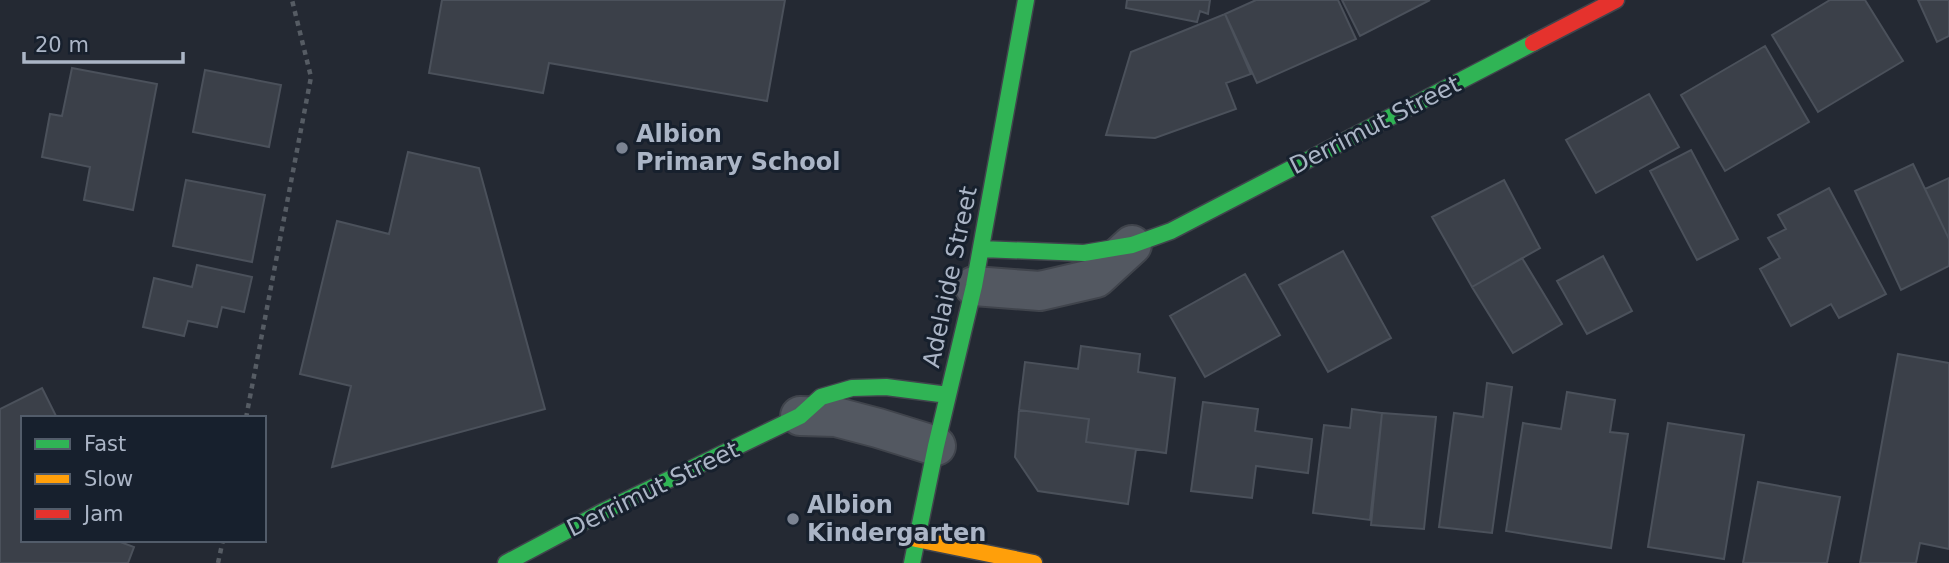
<svg xmlns="http://www.w3.org/2000/svg" width="1949" height="563" font-family="'DejaVu Sans',sans-serif">
	<rect width="100%" height="100%" fill="#242933"/>
	<path fill="#3b4049" stroke="#4b515b" stroke-width="2" d="M442,0H785L767,101L549,63L543,93L429,73Z
		M1127,0H1210L1208,14L1200,11L1197,22L1126,8Z
		M1256,0H1338L1356,39L1257,83L1225,14Z
		M1342,0H1430L1360,36Z
		M1830,0H1865L1903,61L1818,112L1772,35Z
		M1918,0H1949V36L1937,42Z
		M1225,14L1251,74L1226,83L1236,109L1155,138L1106,135L1131,52Z
		M1765,46L1809,122L1725,171L1681,95Z
		M72,68L157,84L133,210L84,200L90,167L42,157L50,114L62,116Z
		M205,70L281,85L269,147L193,132Z
		M1649,94L1679,147L1596,193L1566,140Z
		M1691,150L1738,239L1697,260L1650,171Z
		M408,152L479,168L545,409L332,467L351,386L300,374L337,221L389,234Z
		M1913,164L1949,239V266L1901,290L1855,191Z
		M1949,178V239L1925,189Z
		M186,180L265,195L252,262L173,246Z
		M1504,180L1540,248L1472,287L1432,217Z
		M1829,188L1886,294L1839,318L1831,304L1791,326L1760,269L1780,258L1768,238L1786,229L1778,215Z
		M1343,251L1391,338L1328,372L1279,285Z
		M1603,256L1632,311L1587,334L1557,281Z
		M1522,258L1562,324L1513,353L1472,287Z
		M197,265L252,277L244,312L222,307L217,327L188,321L184,336L143,327L154,278L192,287Z
		M1245,274L1280,335L1205,377L1170,316Z
		M1081,346L1140,354L1138,372L1175,378L1166,453L1086,442L1089,419L1019,410L1025,362L1078,369Z
		M1898,354L1949,363V549L1920,543L1916,563H1860Z
		M1487,383L1512,387L1492,533L1439,527L1454,413L1483,417Z
		M42,388L57,418H23V540H115L134,547L128,563H0V409Z
		M1567,392L1615,400L1610,432L1628,434L1611,548L1506,531L1523,423L1561,429Z
		M1203,402L1258,409L1255,431L1312,439L1308,473L1256,466L1252,498L1191,491Z
		M1352,409L1382,413L1370,520L1313,513L1324,425L1350,428Z
		M1019,410L1089,419L1086,442L1136,449L1128,504L1038,491L1015,457Z
		M1382,413L1436,417L1424,529L1371,525Z
		M1668,423L1744,435L1724,559L1648,547Z
		M1758,482L1840,497L1827,563H1743Z"/>
	<g fill="none" stroke-linecap="round" stroke-linejoin="round">
		<defs>
			<path id="street" d="M974,286L1040,291L1096,278L1132,245
				M800,416L836,417L878,428L936,446"/>
			<path id="fast" d="M981,249L1084,253L1132,245L1171,231L1533,43
				M506,563L602,512L800,416L821,397L852,388L886,387L948,395
				M912,563L936,446L974,286L1026,0"/>
			<path id="slow" d="M916,539L1034,563"/>
			<path id="jam" d="M1533,43L1616,0"/>
		</defs>
		<use href="#street" stroke="#40444c" stroke-width="42"/>
		<use href="#fast" stroke="#40444c" stroke-width="19"/>
		<use href="#slow" stroke="#40444c" stroke-width="19"/>
		<use href="#jam" stroke="#40444c" stroke-width="19"/>
		<path stroke="#565c64" stroke-width="4.5" stroke-dasharray="5 5" stroke-linecap="butt" d="M246,418L311,77L292,0
			M218,563L223,540"/>
		<use href="#street" stroke="#535861" stroke-width="38"/>
		<use href="#fast" stroke="#30b455" stroke-width="16"/>
		<use href="#slow" stroke="#ff9f0a" stroke-width="16"/>
		<use href="#jam" stroke="#e5322d" stroke-width="16"/>
	</g>
	<g fill="#7c8493" stroke="#17202d" stroke-width="2.5">
		<circle cx="622" cy="148" r="7"/>
		<circle cx="793" cy="519" r="7"/>
	</g>
	<g text-anchor="middle" dominant-baseline="central" stroke-width="6" stroke-linejoin="round" paint-order="stroke">
		<g font-size="24" fill="#abb5c6" stroke="#17202d">
			<text transform="translate(1375 125) rotate(-27)">Derrimut Street</text>
			<text transform="translate(950 277) rotate(-78)">Adelaide Street</text>
			<text transform="translate(653 489) rotate(-26)">Derrimut Street</text>
		</g>
		<g font-size="24" font-weight="bold" fill="#abb5c6" stroke="#17202d" text-anchor="start">
			<text x="636" y="134">Albion<tspan x="636" dy="28">Primary School</tspan></text>
			<text x="807" y="505">Albion<tspan x="807" dy="28">Kindergarten</tspan></text>
		</g>
	</g>
	<rect x="21" y="416" width="245" height="126" fill="#17202d" stroke="#525c6a" stroke-width="2"/>
	<rect x="35" y="439" width="35" height="10" fill="#30b455" stroke="#525c6a" stroke-width="2"/>
	<text x="84" y="451" font-size="21" fill="#abb5c6">Fast</text>
	<rect x="35" y="474" width="35" height="10" fill="#ff9f0a" stroke="#525c6a" stroke-width="2"/>
	<text x="84" y="486" font-size="21" fill="#abb5c6">Slow</text>
	<rect x="35" y="509" width="35" height="10" fill="#e5322d" stroke="#525c6a" stroke-width="2"/>
	<text x="84" y="521" font-size="21" fill="#abb5c6">Jam</text>
	<path d="M24 52v10h159v-10" fill="none" stroke="#abb5c6" stroke-width="3.5"/>
	<text x="35" y="52" font-size="21" fill="#abb5c6" stroke="#17202d" stroke-width="5" paint-order="stroke">20 m</text>
</svg>
